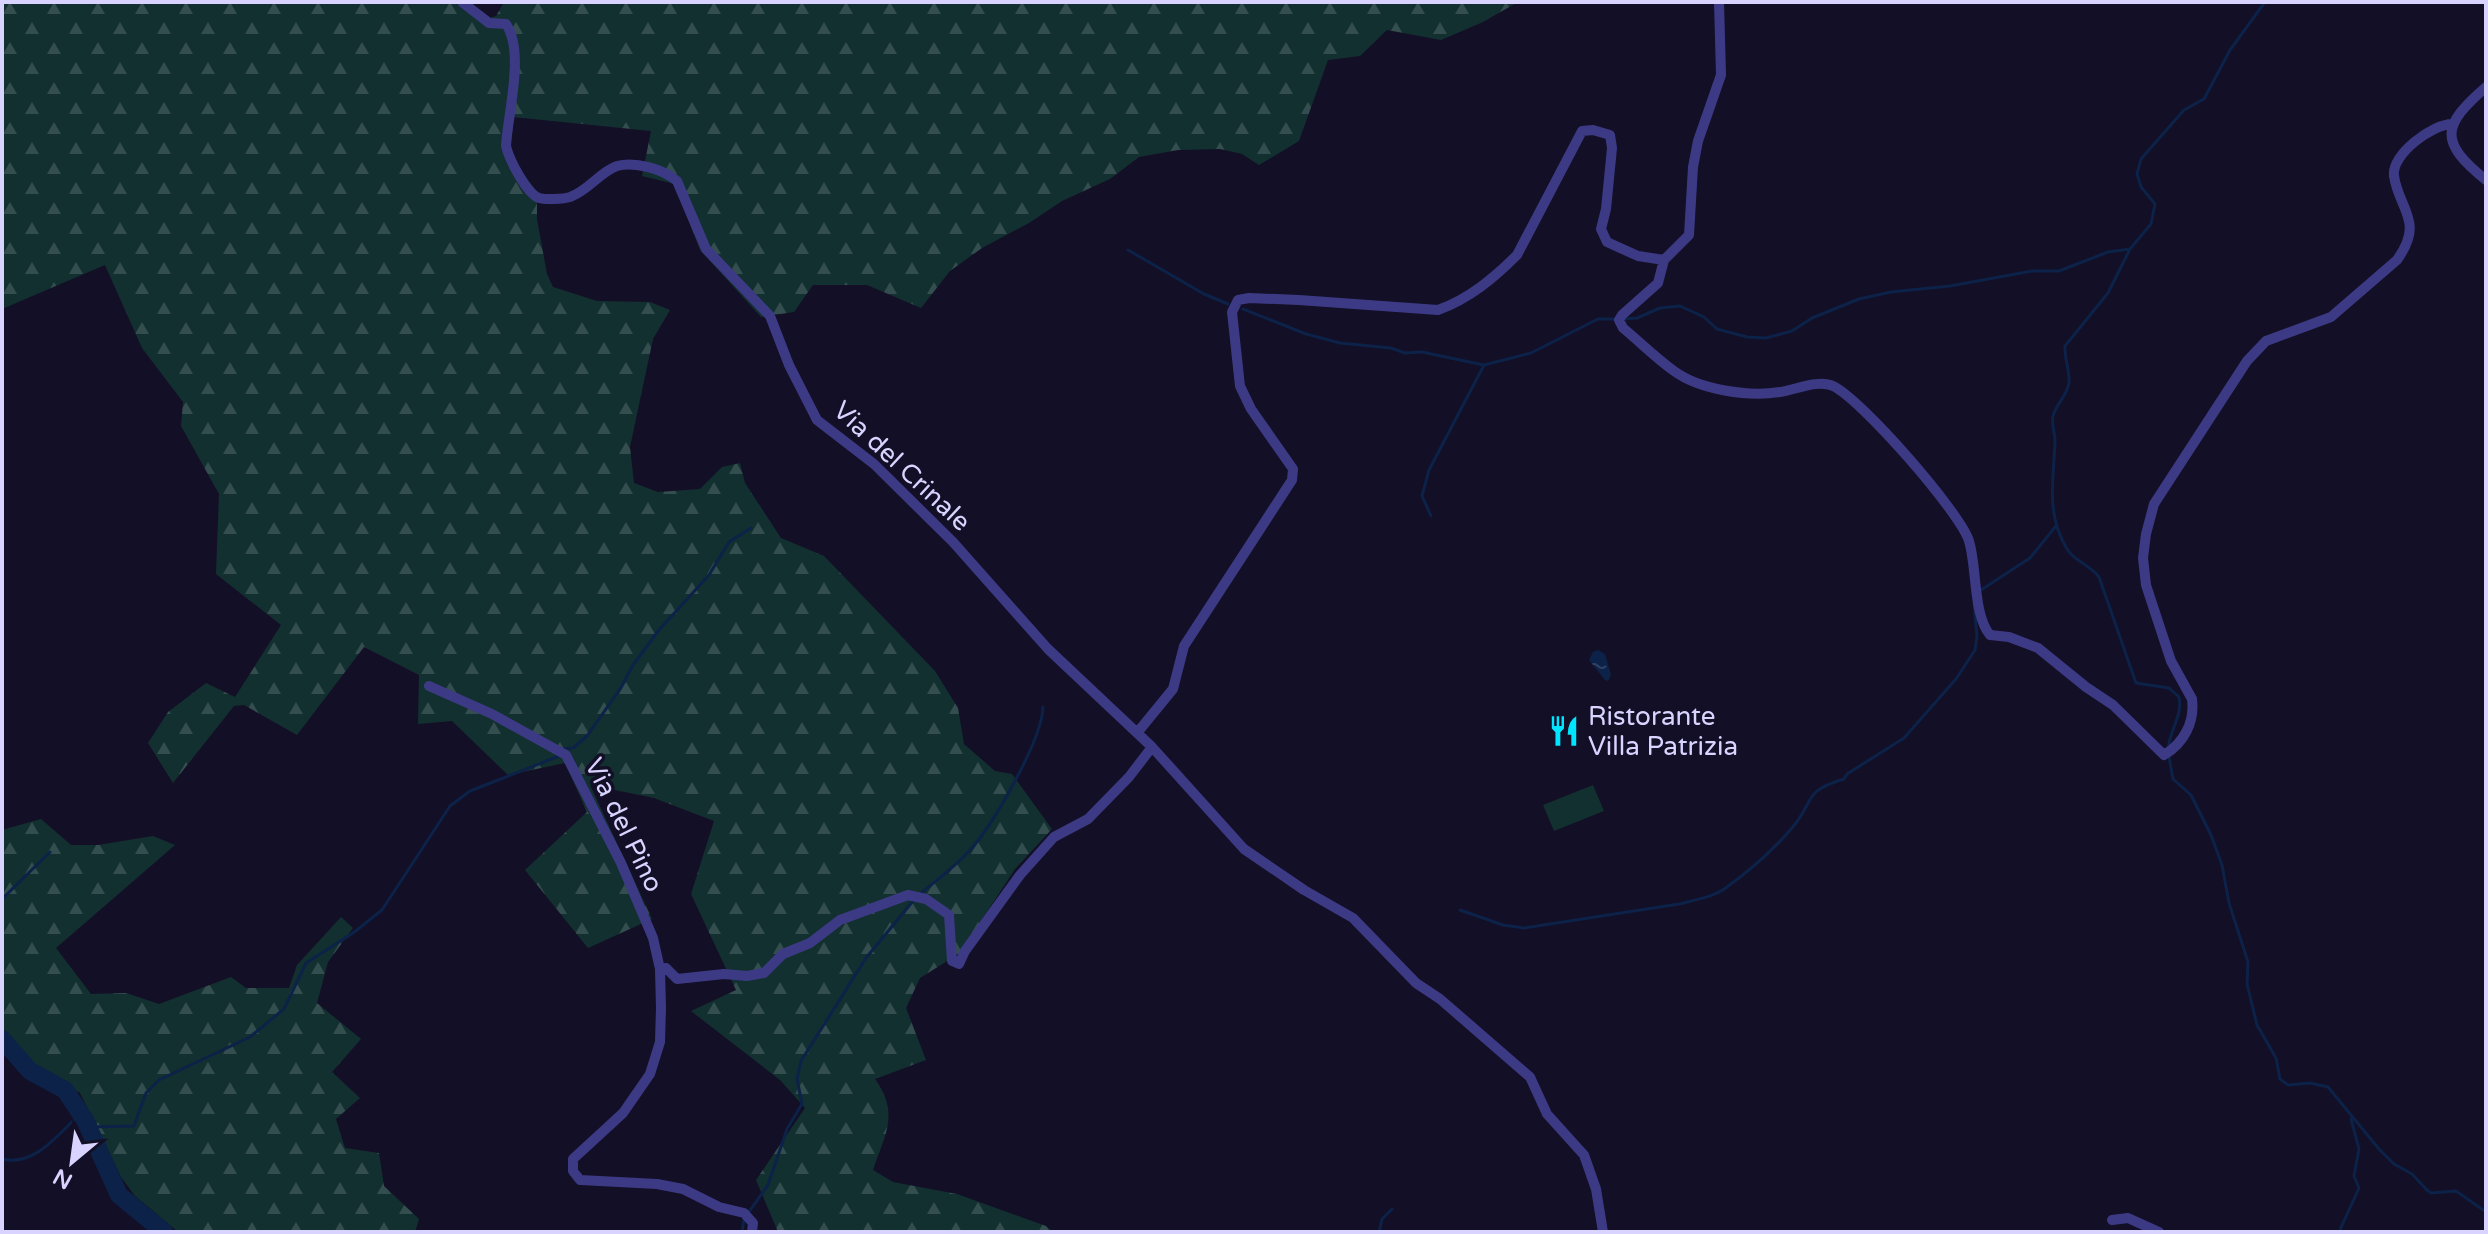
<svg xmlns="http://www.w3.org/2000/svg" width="2488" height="1234" font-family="'Varela Round',sans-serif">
	<defs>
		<pattern id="forest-firs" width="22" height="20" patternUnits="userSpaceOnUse" patternTransform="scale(2)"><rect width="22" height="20" fill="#12302f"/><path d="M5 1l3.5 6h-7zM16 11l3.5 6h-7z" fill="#344d4e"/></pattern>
		<pattern id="water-ripples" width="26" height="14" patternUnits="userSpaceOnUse" patternTransform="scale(2)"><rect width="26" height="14" fill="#0c2248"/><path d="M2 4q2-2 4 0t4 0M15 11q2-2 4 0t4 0" fill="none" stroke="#2f4163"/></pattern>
	</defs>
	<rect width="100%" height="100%" fill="#130f26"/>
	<path fill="url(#forest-firs)" d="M2,2H454L479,21L496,16L504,2H1518L1483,22L1441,40L1387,30L1360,56L1328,60L1299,141L1259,165L1242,154L1220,149L1178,150L1139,157L1110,179L1062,201L1029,223L982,248L950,271L921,308L867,285H813L794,312L761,317L700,250L675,184L642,176L651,131L513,117L509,144L511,157L537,192V219L547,274L553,287L597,301L650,302L670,310L653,339L630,447L634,483L658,492L700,489L722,467L740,463L745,483L781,538L824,556L935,671L958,708L964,744L995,771L1012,774L1052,829L1015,869L960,953L920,978L906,1008L926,1060L875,1079C900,1114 885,1134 873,1170L893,1182L957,1194L1046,1226L1053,1232H778L756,1180L805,1108L780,1080L691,1011L736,990L691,894L714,821L654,798L590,785L652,919L588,948L525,870L587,812L565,763L508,775L452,721L418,724L419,675L364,647L297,735L244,705L234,706L173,783L148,743L168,712L206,683L235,697L281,625L216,574L219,494L181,426L183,402L142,348L105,265L2,309Z
		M41,819L71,845H98L153,836L175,845L56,948L91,994L126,993L159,1004L231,977L246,988H289L297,965L341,917L353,928L328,962L317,1003L361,1039L332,1072L360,1098L336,1119L345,1148L379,1153L384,1186L419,1219L415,1232H178L135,1196L121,1177L80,1093L31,1064L2,1031V830Z"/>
	<path fill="#12302f" d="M1593,785L1604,811L1554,831L1543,805Z"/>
	<path fill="url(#water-ripples)" d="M1598,650L1605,654L1611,675L1608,681L1605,680L1589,660L1593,652Z"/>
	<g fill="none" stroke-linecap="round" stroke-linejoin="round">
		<path stroke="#0c2248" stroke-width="3" d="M1128,250L1204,294L1228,304
			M1243,309L1306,334L1340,343L1391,348L1405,353L1422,352L1484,365L1531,353L1598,319H1615
			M1623,319L1637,318L1660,308L1680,306L1704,317L1717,329L1747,337L1766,338L1792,331L1812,318L1859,299L1891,292L1950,286L2032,271H2059L2108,252L2130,249
			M1431,516L1422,496L1429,470L1484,365
			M1981,590L2030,558L2056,526
			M563,749L573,748L587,736L620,689L633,665L659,630L709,575L729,542L751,528
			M2168,750C2169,731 2183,716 2179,697L2169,688L2136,683L2099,577C2090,565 2074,561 2067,549C2045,512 2054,480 2055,440C2055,433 2051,424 2053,416C2056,404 2067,396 2069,383C2070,370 2064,358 2065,346L2108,293L2130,249L2151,224L2155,204L2141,187L2137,174L2141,159L2184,110L2204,99L2230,50L2265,2
			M2169,757L2173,779L2191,795L2211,835L2222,865L2229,903L2248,962L2247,984L2257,1025L2276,1058L2280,1079L2288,1085L2310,1083L2328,1087L2379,1149L2394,1164L2412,1174L2427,1190L2431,1193L2456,1191L2486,1212
			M918,896C935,881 955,867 970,850C993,825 1042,740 1043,707
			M2,899L50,852
			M1460,910L1503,925L1524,928L1679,904C1695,900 1714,897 1727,887C1749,871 1774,849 1792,828C1816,800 1801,792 1844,779L1847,774L1904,738L1956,679L1975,650L1977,637L1974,603
			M88,1127L134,1126L146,1093L159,1080L250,1037L284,1009L306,963L353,933L382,910L450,806L470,791L559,756
			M2,1159C35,1167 58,1134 80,1114
			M742,1232L744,1219L768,1185L787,1129L802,1104L797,1079L801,1061L866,958L913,901
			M1379,1232L1382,1219L1392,1209
			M2339,1232L2359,1188L2354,1176L2359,1149L2351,1119"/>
		<path stroke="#0c2248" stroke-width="18" d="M2,1039L30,1071L65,1090L85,1120L119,1195L164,1232"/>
		<path stroke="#3d3a85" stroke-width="10" d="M462,2L489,23L506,24C525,52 508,112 506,146C509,159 526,193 539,198C546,200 563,199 570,197C588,191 601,171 617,166C635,161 663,169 677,181L706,249L770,316L789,365L817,420L874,464L953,542L1048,649L1152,747L1244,849L1304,890L1353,918L1416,983L1440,999L1530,1077L1547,1114L1584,1155L1596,1189L1603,1232
			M2486,87C2441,126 2439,142 2486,180
			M1664,260L1658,283L1622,315L1619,320L1623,328C1640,342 1656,358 1674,371C1700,390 1748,397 1780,392C1795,390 1818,379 1833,386C1861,399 1960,512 1969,541C1977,567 1973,615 1990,635L2009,637L2038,648L2086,687L2113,705L2164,755C2184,743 2195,722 2192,699L2171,661L2146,585L2143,558L2146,534L2154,504L2247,361L2266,341L2331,317L2397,260C2425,221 2399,210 2394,176C2391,154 2433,124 2452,124
			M429,686L492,714L566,755L621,863L653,938L660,969L661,1008L660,1042L650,1074L623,1113L573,1159V1171L580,1180L657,1184L683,1189L719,1207L744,1213L753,1223L752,1232
			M1137,733L1173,689L1184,646L1292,480L1293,469L1251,409L1240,386L1232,312L1238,300L1249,298L1299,300L1438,310C1469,299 1494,278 1517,255L1582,131L1593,130L1610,135L1612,148L1606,209L1601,229L1607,242L1638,256L1664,260L1689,235L1693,167L1698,141L1721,75L1719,2
			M660,969L666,968L677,979L724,974L747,976L764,973L783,954L810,943L840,920L908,895L926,899L949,915L952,961L959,964L965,951L1020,875L1054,837L1088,819L1129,777L1152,747
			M2112,1220L2128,1218L2159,1232"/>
	</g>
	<defs>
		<symbol id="restaurant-bare" viewBox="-9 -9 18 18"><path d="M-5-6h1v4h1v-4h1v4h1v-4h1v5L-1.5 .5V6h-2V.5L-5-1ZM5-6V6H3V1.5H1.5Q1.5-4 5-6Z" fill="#00e5ff" stroke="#130f26" stroke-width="2.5" paint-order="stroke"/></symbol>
	</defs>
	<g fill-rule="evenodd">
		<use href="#restaurant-bare" x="1542" y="709" width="44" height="44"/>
	</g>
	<g text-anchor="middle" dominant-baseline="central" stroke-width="7" stroke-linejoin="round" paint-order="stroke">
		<g font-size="26" fill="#d9d4ff" stroke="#130f26">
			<text transform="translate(902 466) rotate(43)">Via del Crinale</text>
			<text transform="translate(624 825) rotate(64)">Via del Pino</text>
		</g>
		<g font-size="26" fill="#d9d4ff" stroke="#130f26" text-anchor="start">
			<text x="1588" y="716">Ristorante<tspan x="1588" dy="30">Villa Patrizia</tspan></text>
		</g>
	</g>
	<rect width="2488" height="1234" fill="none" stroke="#d9d4ff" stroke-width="8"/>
	<g transform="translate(72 1162) rotate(209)" stroke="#130f26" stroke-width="6" paint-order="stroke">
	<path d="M0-6L14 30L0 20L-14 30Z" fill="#d9d4ff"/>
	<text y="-12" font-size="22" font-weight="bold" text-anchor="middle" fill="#d9d4ff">N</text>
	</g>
</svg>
